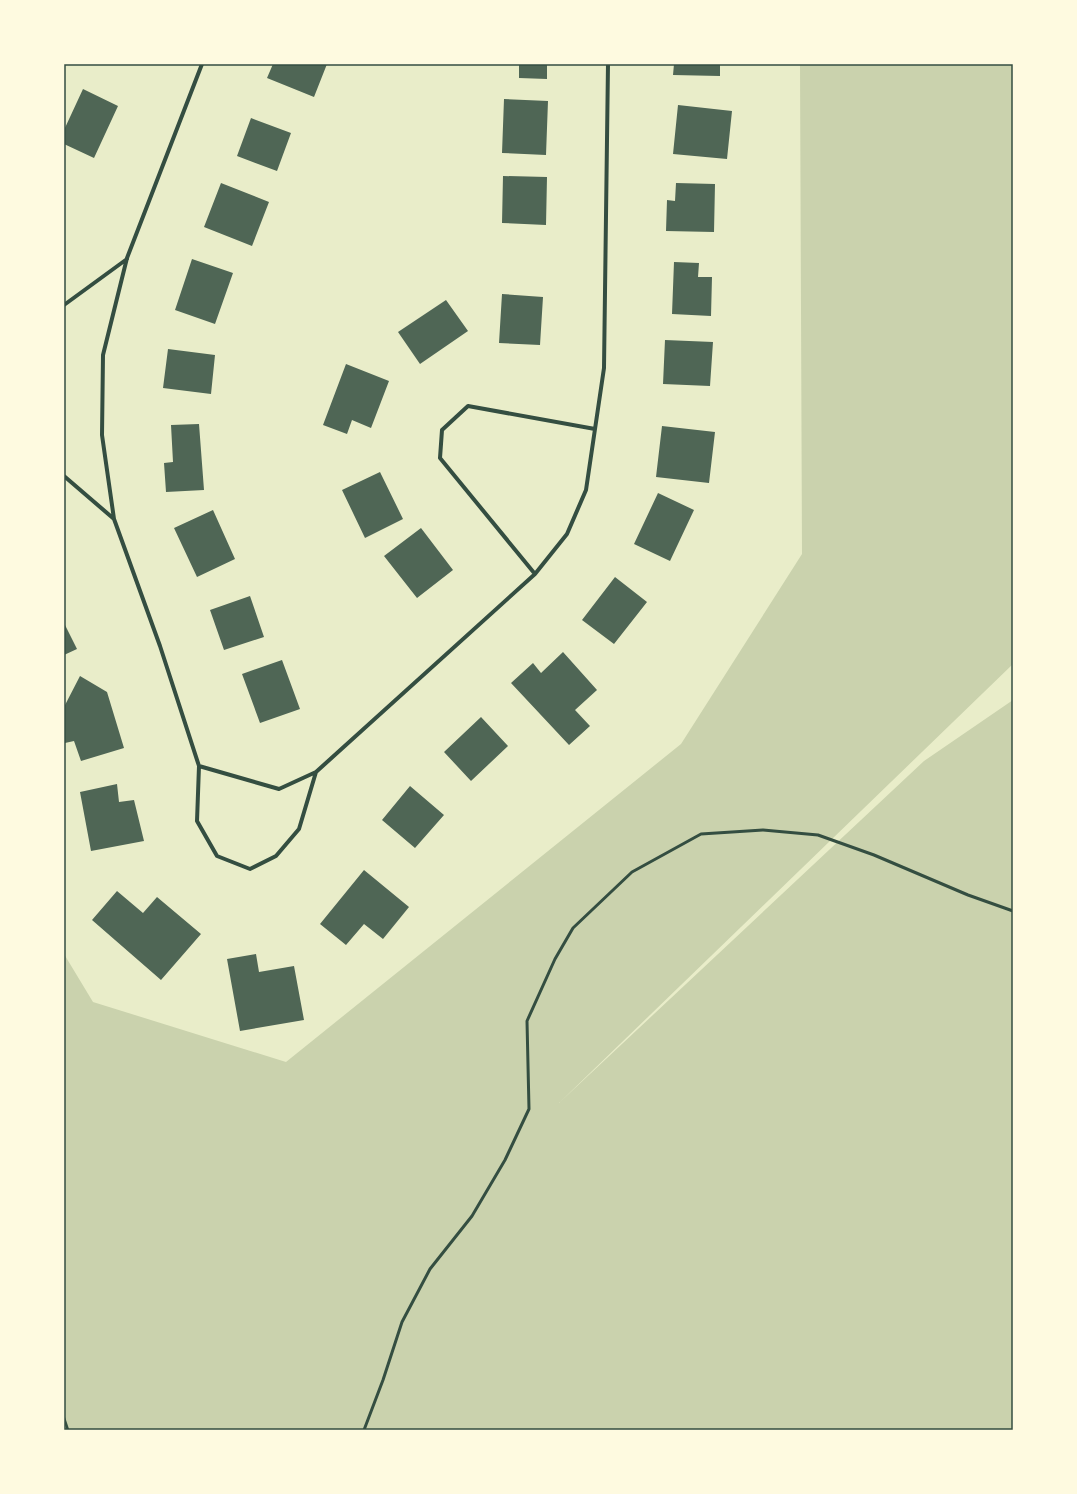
<svg xmlns="http://www.w3.org/2000/svg" width="1077" height="1494" font-family="Jost,sans-serif">
	<rect width="100%" height="100%" fill="#e9edc9"/>
	<path fill="#cad2ad" d="M800,64H1013V664L559,1103L924,761L1013,700V1430H64V954L93,1002L286,1062L681,744L802,554Z"/>
	<path fill="#4f6655" d="M273,64H327L314,97L267,78Z
		M519,64H547V79L519,78Z
		M674,64H720V76L673,75Z
		M83,89L118,106L94,158L64,144V130Z
		M504,99L548,101L546,155L502,153Z
		M678,105L732,111L727,159L673,154Z
		M251,118L291,133L277,171L237,156Z
		M503,176L547,177L546,225L502,223Z
		M221,183L269,202L252,246L204,227Z
		M676,183L715,184L714,232L666,231L667,200L675,201Z
		M192,259L233,273L215,324L175,310Z
		M674,262L699,263L698,277H712L711,316L672,314Z
		M502,294L543,297L540,345L499,343Z
		M446,300L468,331L420,364L398,332Z
		M665,340L713,342L710,386L663,384Z
		M168,349L215,355L211,394L163,388Z
		M346,364L389,381L371,428L352,420L347,434L323,425Z
		M199,424L204,490L166,492L164,463L173,462L171,425Z
		M662,426L715,432L709,483L656,477Z
		M380,472L403,519L365,538L342,490Z
		M658,493L694,510L670,561L634,544Z
		M213,510L235,559L197,577L174,528Z
		M421,528L453,570L417,598L384,556Z
		M615,577L647,602L614,644L582,620Z
		M250,596L264,637L224,650L210,610Z
		M64,623L77,649L64,655Z
		M563,652L597,690L575,710L590,726L569,745L511,683L533,663L541,673Z
		M282,660L300,709L260,723L242,674Z
		M80,676L107,692L124,748L81,761L74,741L65,743L64,741V707Z
		M481,717L508,746L471,781L444,752Z
		M117,784L119,802L134,800L144,841L91,851L80,792Z
		M410,786L444,815L415,848L382,820Z
		M364,870L409,907L383,939L364,924L346,945L320,924Z
		M117,891L143,913L157,897L201,934L161,980L92,920Z
		M256,954L259,972L294,966L304,1020L240,1031L227,959Z"/>
	<g fill="none" stroke-linecap="round" stroke-linejoin="round">
		<path stroke="#344e41" stroke-width="2.5" d="M64,1418L68,1430"/>
		<path stroke="#344e41" stroke-width="3" d="M364,1430L383,1380L402,1322L430,1269L472,1216L505,1160L529,1109L527,1021L555,959L573,928L632,872L701,834L763,830L818,835L874,855L968,895L1013,911"/>
		<path stroke="#344e41" stroke-width="4" d="M202,64L127,258L103,355L102,435L114,519L160,646L199,766L197,821L217,856L250,869L276,856L299,829L316,772
			M64,305L127,259
			M64,476L114,519
			M535,574L440,458L442,430L468,406L595,429
			M199,766L279,789L316,772L535,574L567,534L586,490L604,368L608,64"/>
	</g>
	<rect width="1077" height="1494" fill="none" stroke="#fefae0" stroke-width="130"/>
	<rect x="65" y="65" width="947" height="1364" fill="none" stroke="#344e41" stroke-width="1.5"/>
</svg>
